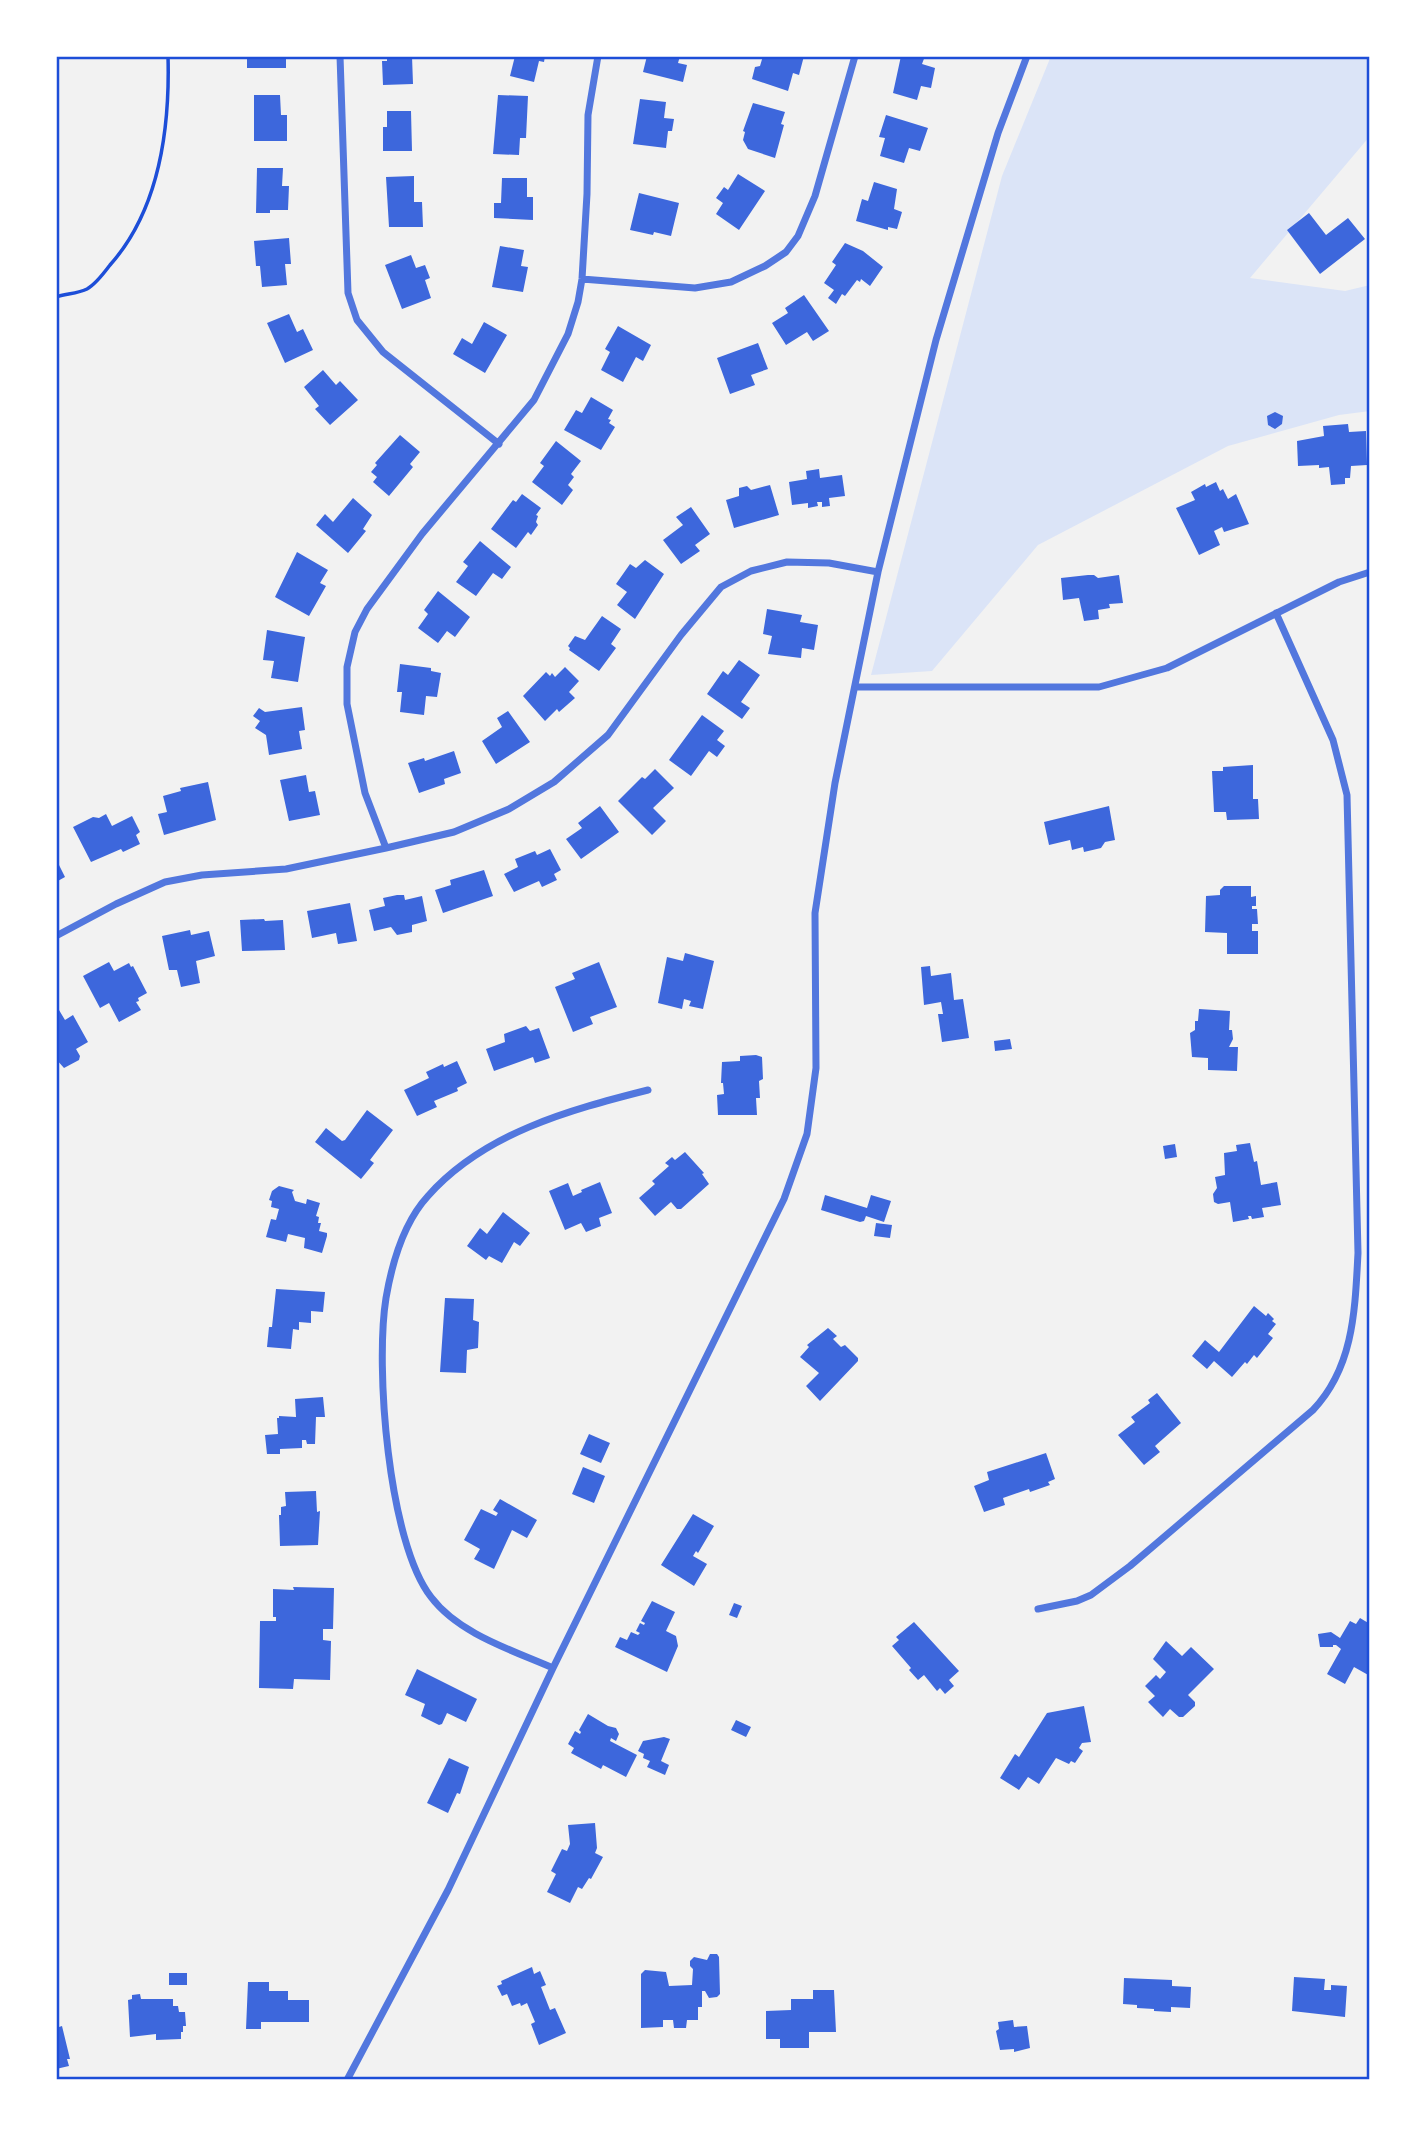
<svg xmlns="http://www.w3.org/2000/svg" width="1426" height="2136" font-family="Arial,sans-serif">
	<rect width="100%" height="100%" fill="#f2f2f2"/>
	<path fill="#dbe4f7" d="M1051,56H1370V136L1250,278L1345,291L1370,285V411L1339,415L1228,446L1038,545L932,671L871,675L1002,176Z"/>
	<path fill="#3d67dc" d="M247,56H286V68H247Z
		M387,56H412L413,84L383,85L382,61H387Z
		M515,56H545L544,62L539,61L534,82L510,76Z
		M647,56H680L678,63L687,65L683,82L643,72Z
		M763,56L769,58L770,56H804L799,75L793,73L788,91L752,79L755,67L760,66Z
		M901,56H925L922,64L935,68L931,88L921,86L917,100L893,93Z
		M254,95H280L281,115H287V141H254Z
		M498,95L528,96L526,138H520L519,155L493,154Z
		M640,99L666,102L664,118L674,119L672,131H668L666,148L633,144Z
		M753,103L785,112L781,124L784,125L775,158L748,149L743,140L745,132L743,131Z
		M387,111H411L412,151H383V127H387Z
		M886,115L928,128L920,151L909,148L904,163L880,156L885,138L879,137Z
		M257,168H283L282,186H289L288,210H270V213H256Z
		M738,174L765,191L739,230L716,214L723,203L716,198L724,187L728,190Z
		M414,176V202H422L423,227H389L386,177Z
		M502,178H527V197H533V220L494,218V203H501Z
		M874,182L897,189L894,209L902,212L897,229L888,227V230L856,221L862,199L868,201Z
		M639,193L679,203L671,236L654,232L653,235L630,230Z
		M1309,213L1326,235L1348,218L1365,239L1320,274L1287,230Z
		M289,238L291,264H285L287,285L262,287L260,266H256L254,241Z
		M845,243L863,251L883,267L870,286L861,279L860,282L857,280L845,296L842,294L836,304L828,298L834,290L824,283L836,265L832,262Z
		M500,246L524,250L521,266L528,267L523,292L492,287Z
		M411,255L416,268L425,265L430,278L425,280L431,298L402,309L385,265Z
		M804,295L829,331L813,341L807,332L786,345L772,323L788,313L785,308Z
		M289,314L297,332L303,329L313,350L285,363L267,323Z
		M484,322L507,335L485,373L453,354L462,338L472,344Z
		M618,326L651,345L643,361L636,357L623,382L601,370L610,352L605,349Z
		M758,343L768,369L751,375L755,385L730,394L717,358Z
		M323,370L336,385L340,381L358,400L330,425L315,409L319,406L304,387Z
		M591,397L613,410L608,419L611,420L609,423L615,427L601,450L564,430L576,410L582,413Z
		M1275,412L1283,416L1282,424L1275,429L1268,425L1267,416Z
		M1348,424L1349,432L1366,431L1367,465L1351,466L1350,478H1345V484L1331,485L1329,467L1319,468V465L1298,466L1297,441L1324,436L1323,426Z
		M400,435L420,452L410,464L413,467L389,496L373,482L377,477L371,472L377,465L375,463Z
		M556,441L581,461L571,474L574,477L568,485L573,490L562,505L532,482L544,466L540,463Z
		M819,469L820,478L842,475L845,496L829,498L830,506L822,507V502H817L818,506L808,508V503L792,505L789,482L807,479L806,471Z
		M1216,482L1220,491L1223,489L1228,499L1236,494L1249,524L1224,532L1222,527L1214,531L1220,545L1199,555L1176,508L1195,500L1191,492L1205,484L1206,487Z
		M770,485L779,515L734,528L726,500L739,496V488L747,486L751,490Z
		M522,494L541,508L536,515L538,516L536,522L538,525L531,535L528,532L516,548L491,529L513,500L516,502Z
		M353,498L372,515L363,529L366,531L348,553L316,525L325,514L333,522Z
		M691,507L710,534L695,545L700,551L681,564L663,540L683,525L676,517Z
		M480,541L511,567L502,579L493,573L476,596L456,582L468,566L463,562Z
		M297,552L328,570L320,583L326,586L309,616L275,597Z
		M645,560L664,574L635,619L617,605L627,592L616,584L630,564L636,568Z
		M1088,575H1094L1098,578L1119,575L1123,603L1109,604L1110,608L1098,610L1099,619L1084,621L1079,598L1063,600L1061,578Z
		M438,591L470,617L455,637L447,631L438,643L418,628L428,614L424,610Z
		M767,609L802,615L800,622L818,625L814,650L802,648L801,658L768,654L772,636L763,634Z
		M602,616L621,629L611,644L616,648L599,671L569,650L570,648L568,646L575,636L585,640Z
		M267,630L305,637L298,682L271,678L274,661L263,660Z
		M739,660L760,675L741,702L750,708L742,719L707,694L723,671L728,675Z
		M400,664L431,668V671L441,673L437,697L426,696L424,715L400,712L402,692H397Z
		M565,667L579,681L569,692L575,698L559,712L557,709L545,721L523,696L546,672L550,676L552,673L555,677Z
		M302,707L305,730L299,731L302,749L269,755L266,735L255,728L260,721L253,716L259,708L265,712Z
		M508,711L530,742L496,764L482,741L502,727L497,718Z
		M702,715L724,731L717,740L725,746L717,757L709,751L691,776L669,760Z
		M454,751L461,773L444,779L445,784L419,793L408,763L424,758L425,761Z
		M1253,765V799H1258L1259,819L1227,820L1226,812H1214L1212,771H1223V767Z
		M655,769L674,788L653,808L666,821L652,835L618,801L642,777L645,779Z
		M306,775L309,792L315,791L320,815L289,821L280,780Z
		M208,782L216,820L164,835L158,814L167,812L163,796L181,791L180,788Z
		M600,806L619,832L581,859L566,839L582,828L578,823Z
		M1109,806L1115,840L1105,842L1101,848L1084,852L1083,847L1072,850L1070,840L1049,845L1044,822Z
		M106,814L112,826L132,816L140,832L136,835L140,844L123,852L121,849L91,862L73,827L93,817L99,818Z
		M550,849L561,870L554,874L557,880L542,887L539,881L514,892L504,874L518,867L515,859L535,851L537,855Z
		M56,859L65,877L56,882Z
		M484,870L493,896L443,913L435,890L451,885L450,880Z
		M1224,886H1251V897L1256,896V906H1252V909H1257L1258,924H1252V931H1258V954H1227V933L1205,932L1206,896L1220,895V890Z
		M397,895H404L405,900L422,896L427,921L412,925V932L397,935L391,927L374,931L369,910L385,906L383,898Z
		M350,903L357,941L338,944L336,933L312,938L307,911Z
		M264,919L265,921L283,920L285,950L242,951L240,920Z
		M190,930L191,935L209,931L215,956L196,961L200,983L181,987L177,970H169L162,936Z
		M685,953L714,961L703,1009L689,1006L691,1001L684,999L682,1009L658,1003L667,957L683,961Z
		M109,962L114,971L129,963L131,967L133,966L147,993L138,998L139,1001L136,1002L141,1010L119,1022L109,1003L100,1008L83,976Z
		M599,962L617,1007L590,1017L593,1024L573,1032L555,987L575,979L572,973Z
		M930,966L931,976L951,973L954,1000L963,999L969,1038L942,1042L938,1014H943L941,1002L924,1005L921,967Z
		M1199,1009L1230,1011L1229,1030H1232L1233,1039L1229,1047H1238L1237,1071L1208,1070V1058L1192,1057L1190,1033L1195,1030V1021H1198Z
		M59,1010L65,1020L73,1015L88,1042L76,1049L80,1056L79,1060L64,1068L56,1059V1012Z
		M526,1026L530,1031L539,1028L550,1058L535,1063L533,1057L494,1071L486,1049L505,1042L504,1034Z
		M1010,1039L1012,1049L995,1051L994,1041Z
		M756,1055L762,1057L763,1079L759,1081L760,1098H756L757,1115H718L717,1095L724,1094L723,1083H721L722,1062L740,1061V1056Z
		M457,1061L467,1083L457,1088L458,1091L434,1101L437,1107L417,1116L404,1090L429,1078L426,1072L443,1064L444,1067Z
		M367,1110L393,1130L370,1160L374,1163L361,1179L315,1142L326,1128L342,1141L345,1140Z
		M1250,1143L1254,1162L1257,1161L1261,1185L1277,1182L1281,1205L1262,1208L1264,1217L1252,1219L1251,1216H1248L1249,1219L1233,1222L1230,1202L1218,1204L1214,1202L1213,1194L1217,1188L1215,1177L1225,1175L1224,1153L1237,1151L1236,1145Z
		M1175,1144L1177,1157L1165,1159L1163,1146Z
		M685,1152L704,1173L702,1174L709,1184L681,1209H677L671,1202L655,1216L639,1198L655,1184L652,1181L669,1166L665,1163L672,1157L675,1160Z
		M600,1182L612,1213L599,1218L601,1226L586,1232L581,1223L565,1230L549,1191L568,1183L573,1196L582,1192L581,1190Z
		M279,1186L294,1190L292,1192L295,1201L306,1204L307,1199L320,1203L316,1216L319,1217L318,1223H321L319,1231L327,1233V1236L322,1253L304,1248L305,1238L288,1234L286,1242L266,1237L271,1219L276,1220L279,1209L271,1207L272,1201L269,1200L272,1191Z
		M825,1195L867,1208L871,1195L891,1201L884,1222L866,1216L864,1221L860,1222L821,1210Z
		M503,1212L530,1233L520,1246L514,1242L502,1263L489,1256L486,1260L467,1246L480,1228L487,1234Z
		M876,1223L892,1225L890,1238L874,1236Z
		M276,1289L325,1292L323,1312L311,1311V1323L299,1322V1330L293,1329L291,1349L267,1347L269,1327H272Z
		M445,1298L474,1299L473,1320L479,1322L478,1348L467,1350L466,1373L440,1372Z
		M1254,1306L1266,1316L1268,1313L1274,1319L1272,1321L1276,1324L1268,1334L1273,1338L1257,1358L1254,1355L1247,1364L1245,1362L1232,1377L1214,1361L1207,1369L1192,1356L1205,1340L1219,1352Z
		M828,1328L837,1336L833,1339L841,1347L845,1345L858,1358V1361L820,1401L806,1386L819,1373L800,1357L809,1347L807,1345Z
		M1157,1393L1181,1423L1155,1446L1160,1452L1144,1465L1118,1435L1135,1422L1131,1417L1150,1403L1148,1400Z
		M323,1397L325,1417H316L315,1444H307L306,1440H302V1448L280,1449V1454H267L265,1435L278,1434L277,1418H279V1416L296,1417L295,1399Z
		M589,1434L610,1443L601,1463L580,1454Z
		M1046,1453L1055,1479L1048,1482L1050,1485L1030,1492L1029,1489L1003,1498L1005,1505L984,1512L974,1486L989,1480L987,1472Z
		M583,1467L605,1476L594,1503L572,1494Z
		M316,1491L317,1512L320,1511L318,1545L280,1546L279,1515H281V1507L286,1506L285,1492Z
		M500,1499L537,1520L527,1538L512,1530L494,1569L474,1559L480,1549L464,1540L481,1509L496,1516L498,1513L493,1510Z
		M693,1514L714,1526L698,1553L696,1551L693,1556L707,1564L694,1586L661,1565Z
		M293,1587L334,1588L333,1629H323V1640L331,1641L330,1680L294,1679L293,1689L259,1688L260,1621H276V1617H273V1589L294,1590Z
		M652,1601L675,1612L666,1631L676,1636L678,1646L667,1672L615,1647L620,1637L627,1640L631,1632L638,1635L640,1633L636,1631L640,1623L644,1625L645,1623L641,1621Z
		M734,1603L742,1606L737,1618L729,1615Z
		M1360,1618L1370,1624V1676L1354,1667L1345,1684L1327,1674L1341,1649L1336,1645H1333V1647H1320L1318,1634L1331,1632L1340,1638L1350,1621L1356,1624Z
		M914,1622L959,1671L949,1680L954,1686L945,1694L940,1688L937,1691L924,1675L918,1680L909,1670L911,1668L892,1646L899,1640L896,1637Z
		M1166,1641L1182,1656L1191,1647L1214,1669L1188,1695L1195,1702V1706L1183,1717H1179L1170,1709L1163,1717L1148,1702L1155,1696L1145,1686L1156,1675L1160,1679L1166,1672L1153,1659Z
		M417,1669L477,1699L466,1722L447,1713L442,1724L439,1725L421,1716L425,1704L405,1695Z
		M1084,1706L1091,1742L1082,1743L1079,1748L1083,1751L1075,1763L1071,1761L1069,1764L1056,1758L1039,1784L1028,1777L1019,1790L1000,1778L1015,1754L1019,1757L1047,1713Z
		M588,1714L608,1726L616,1728L619,1734L616,1741L611,1738L610,1741L637,1755L626,1777L603,1765L601,1769L571,1753L574,1748L568,1744L575,1731L580,1734L581,1732L579,1730Z
		M736,1720L751,1727L746,1737L731,1730Z
		M664,1737L670,1739L661,1761L669,1765L665,1775L647,1767L650,1761L643,1758L644,1754L638,1751L643,1741Z
		M449,1758L469,1767L460,1794L457,1793L448,1813L427,1803Z
		M595,1823L597,1848L595,1853L603,1857L591,1879L589,1878L582,1889L578,1887L570,1903L547,1892L556,1874L551,1871L562,1849L567,1851L570,1844L568,1825Z
		M710,1954H717L719,1957L720,1994L717,1997L709,1998L705,1991H702V2007H698V2020H687L686,2028H674L673,2020H663V2027L641,2028V1974L645,1970L666,1972L669,1986L692,1985L693,1969L690,1966V1961L694,1957L707,1960Z
		M532,1967L534,1974L540,1971L546,1985L541,1987L550,2010L555,2008L566,2033L539,2045L531,2024L535,2022L527,2003L521,2006L520,2003L512,2006L507,1994L502,1996L497,1986L502,1984L501,1981Z
		M169,1973H187V1985H169Z
		M1294,1977L1325,1979L1324,1990H1331V1985L1347,1986L1345,2017L1292,2011Z
		M1124,1978L1172,1980V1986L1191,1987L1190,2008L1171,2007V2012L1154,2011V2009L1137,2008V2005L1123,2004Z
		M248,1982H269V1991H288V2000H309V2022H261V2029H246Z
		M813,1990H834L836,2032H809V2048H780V2039H766V2011L791,2010V1999H813Z
		M140,1994L141,1999H173V2006H178L179,2012H185L186,2026H183V2032H181V2039L156,2040V2034L130,2037L128,2000L132,1999V1995Z
		M1013,2020L1014,2027L1027,2026L1030,2048L1014,2052V2049L1000,2050L996,2031L999,2029L998,2022Z
		M62,2026L70,2059H67L69,2066L56,2069V2028Z"/>
	<g fill="none" stroke-linecap="round" stroke-linejoin="round">
		<path stroke="#1d4ed8" stroke-width="3.5" d="M56,297C66,294 79,293 87,289C96,284 104,273 110,265C159,210 170,128 168,56"/>
		<path stroke="#5277de" stroke-width="7" d="M340,56L348,293L357,320L383,352L499,444
			M582,279L695,288L731,282L765,266L786,252L798,236L815,196L855,56
			M855,687H1099L1167,668L1339,582L1370,572
			M386,848L365,793L347,704V667L355,632L367,609L422,534L534,400L568,334L578,302L582,279L587,194L588,115L598,56
			M56,936L116,904L165,882L202,875L286,869L386,848L454,832L509,809L554,782L608,735L681,635L721,587L751,571L787,562L829,563L878,572
			M1038,1609L1077,1601L1091,1595L1130,1566L1313,1410C1354,1367 1355,1309 1358,1253L1347,795L1333,740L1276,613
			M553,1668C512,1650 459,1634 431,1597C388,1542 375,1366 386,1298C392,1263 404,1222 428,1196C484,1133 569,1110 648,1090
			M347,2080L448,1890L553,1668L784,1199L807,1134L816,1068L815,913L835,783L878,572L936,340L998,133L1027,56"/>
	</g>
	<rect width="1426" height="2136" fill="none" stroke="#ffffff" stroke-width="116"/>
	<rect x="58" y="58" width="1310" height="2020" fill="none" stroke="#1d4ed8" stroke-width="2.5"/>
</svg>
